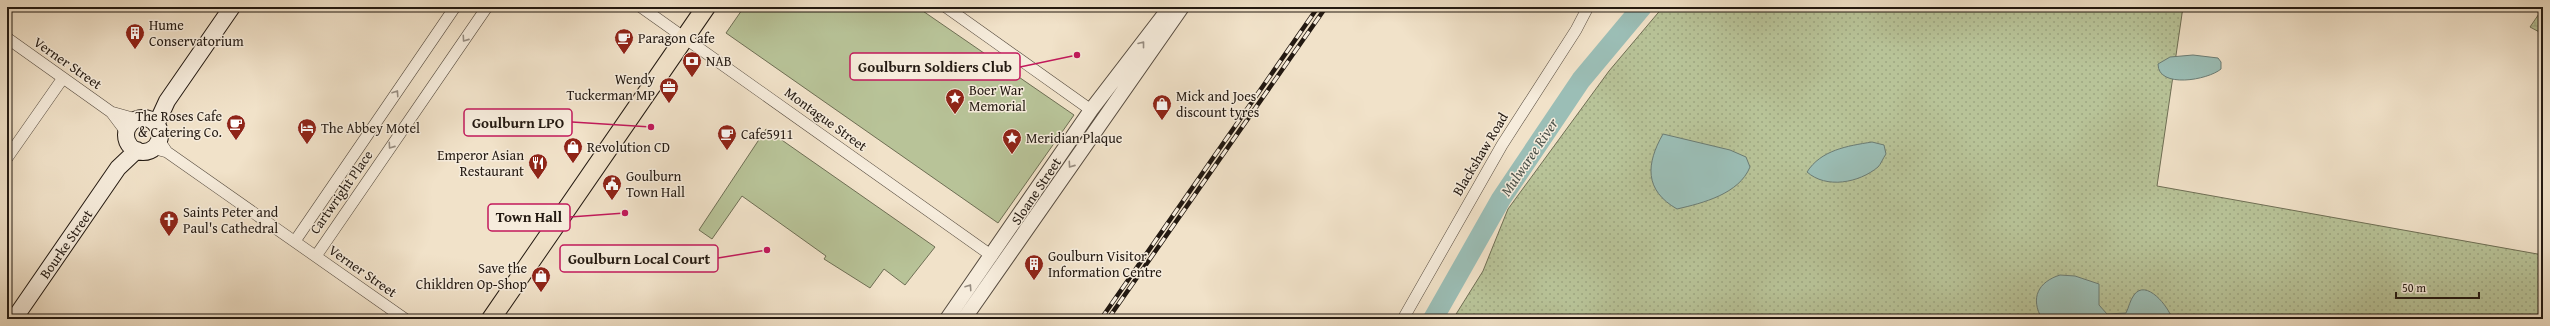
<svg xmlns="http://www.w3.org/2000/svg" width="2550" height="326" font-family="'Gentium Book Plus',serif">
	<defs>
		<pattern id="grass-dots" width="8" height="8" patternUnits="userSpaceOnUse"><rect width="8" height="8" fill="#b8c398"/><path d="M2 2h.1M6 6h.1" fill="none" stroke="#9ea782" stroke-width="1.8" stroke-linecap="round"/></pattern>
		<pattern id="wetland-marsh" width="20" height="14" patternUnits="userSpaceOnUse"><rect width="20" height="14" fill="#b8c398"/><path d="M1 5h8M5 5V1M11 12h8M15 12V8" fill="none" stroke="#9ea782"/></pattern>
	</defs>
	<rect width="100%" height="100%" fill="#f1e2c9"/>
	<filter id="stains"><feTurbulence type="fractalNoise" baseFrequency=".005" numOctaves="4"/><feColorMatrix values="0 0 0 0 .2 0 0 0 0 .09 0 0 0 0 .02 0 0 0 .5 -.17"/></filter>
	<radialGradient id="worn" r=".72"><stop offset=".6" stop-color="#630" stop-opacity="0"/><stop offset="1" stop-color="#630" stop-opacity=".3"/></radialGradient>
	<path fill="url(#grass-dots)" stroke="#6e6e54" d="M1663,7H2183L2157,186L2543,255V319H1453L1483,271L1508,209L1609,71Z"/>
	<path fill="url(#wetland-marsh)" stroke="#6e6e54" d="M2543,8V34L2530,27Z"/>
	<path fill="#b8c398" stroke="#6e6e54" d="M744,7H917L1074,115L998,223L726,33Z
		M766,129L935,247L905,285L884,269L870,288L824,259L826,256L742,196L712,239L699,230Z"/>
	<path fill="#9bbeb6" stroke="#6b7c74" d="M2193,55L2218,58L2221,62V69C2208,80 2158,89 2158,64L2170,57Z
		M1663,134L1730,150L1746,157L1750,167C1739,194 1703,203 1677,209C1644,190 1646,164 1663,134Z
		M1872,142L1884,145L1886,154C1883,158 1881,164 1878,167C1859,183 1826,189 1807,172C1821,150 1847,146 1872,142Z
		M2060,275L2075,276L2099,284V305L2107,314L2126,313C2129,307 2130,300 2134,295C2146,278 2169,307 2172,319H2042C2030,298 2038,282 2060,275Z"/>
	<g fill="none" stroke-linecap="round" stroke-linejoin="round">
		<path stroke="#9bbeb6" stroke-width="20" d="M1433,319L1501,199L1581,80L1642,7"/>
		<defs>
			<path id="minor" d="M641,7L992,256
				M946,7L1091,110
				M7,38L111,112L126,132
				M111,112L136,119
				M159,140L167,152L405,319
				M152,148L167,152
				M7,158L63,78
				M295,241L455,7
				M316,256L487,7
				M1403,319L1502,145L1576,30L1588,7"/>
			<path id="tertiary" d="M947,319L1091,110L1170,7
				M964,319L1182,7"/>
			<path id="secondary" d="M126 135a17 17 0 1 1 34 0a17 17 0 1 1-34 0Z
				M156,125L167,101L232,7
				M14,319L118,168L137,150"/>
			<path id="primary" d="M491,319L706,7"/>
		</defs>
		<use href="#minor" stroke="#564b3f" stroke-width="12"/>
		<use href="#tertiary" stroke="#564b3f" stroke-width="16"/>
		<use href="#secondary" stroke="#231911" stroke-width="18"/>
		<use href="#primary" stroke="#231911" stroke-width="20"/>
		<use href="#minor" stroke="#f6ecdc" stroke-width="11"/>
		<use href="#tertiary" stroke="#f6ecdc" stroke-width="14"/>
		<use href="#secondary" stroke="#f6ecdc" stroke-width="16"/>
		<use href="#primary" stroke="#f1e2c9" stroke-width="18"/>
		<defs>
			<path id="rail" d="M1101,319L1318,7
				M1108,319L1326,7"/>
		</defs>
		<use href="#rail" stroke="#231911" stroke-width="4.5"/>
		<use href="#rail" stroke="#f6ecdc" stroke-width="3" stroke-dasharray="9" stroke-linecap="butt"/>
	</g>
	<defs><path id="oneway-chevron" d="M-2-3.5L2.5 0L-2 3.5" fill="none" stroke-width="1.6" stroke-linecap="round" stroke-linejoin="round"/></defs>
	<g stroke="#978d81">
		<use href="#oneway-chevron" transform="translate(465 39) rotate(125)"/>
		<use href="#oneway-chevron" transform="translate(1142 44) rotate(-52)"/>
		<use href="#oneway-chevron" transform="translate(396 93) rotate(-56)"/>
		<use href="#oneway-chevron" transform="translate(391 146) rotate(125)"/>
		<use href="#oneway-chevron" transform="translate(1071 165) rotate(125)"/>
		<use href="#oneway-chevron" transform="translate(969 287) rotate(-56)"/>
	</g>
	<defs>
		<symbol id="building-pin" viewBox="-11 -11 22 30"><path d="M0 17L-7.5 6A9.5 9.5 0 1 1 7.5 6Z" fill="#8f2418" stroke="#f6ecdc"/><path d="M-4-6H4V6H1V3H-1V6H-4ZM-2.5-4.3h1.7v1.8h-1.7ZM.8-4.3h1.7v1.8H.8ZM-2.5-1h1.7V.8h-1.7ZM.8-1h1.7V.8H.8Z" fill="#fff"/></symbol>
		<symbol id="cafe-pin" viewBox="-11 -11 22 30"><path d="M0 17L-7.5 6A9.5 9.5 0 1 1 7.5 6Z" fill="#8f2418" stroke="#f6ecdc"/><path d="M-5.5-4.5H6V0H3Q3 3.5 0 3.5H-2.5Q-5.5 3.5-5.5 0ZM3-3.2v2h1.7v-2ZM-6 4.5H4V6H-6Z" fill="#fff"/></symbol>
		<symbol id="bank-pin" viewBox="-11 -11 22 30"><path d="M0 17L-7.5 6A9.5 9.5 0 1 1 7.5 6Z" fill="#8f2418" stroke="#f6ecdc"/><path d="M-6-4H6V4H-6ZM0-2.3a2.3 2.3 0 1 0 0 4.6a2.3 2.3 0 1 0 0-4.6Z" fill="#fff"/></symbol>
		<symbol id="office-pin" viewBox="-11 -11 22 30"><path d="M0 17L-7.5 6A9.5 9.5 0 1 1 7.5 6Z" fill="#8f2418" stroke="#f6ecdc"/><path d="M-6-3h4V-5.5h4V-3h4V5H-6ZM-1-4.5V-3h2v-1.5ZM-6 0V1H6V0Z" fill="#fff"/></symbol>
		<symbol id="sight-pin" viewBox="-11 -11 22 30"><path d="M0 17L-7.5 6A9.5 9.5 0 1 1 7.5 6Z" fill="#8f2418" stroke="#f6ecdc"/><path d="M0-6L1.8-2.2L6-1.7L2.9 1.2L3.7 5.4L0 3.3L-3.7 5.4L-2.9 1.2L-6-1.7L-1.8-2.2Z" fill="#fff"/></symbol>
		<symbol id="shop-pin" viewBox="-11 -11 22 30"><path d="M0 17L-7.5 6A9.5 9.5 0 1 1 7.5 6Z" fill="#8f2418" stroke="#f6ecdc"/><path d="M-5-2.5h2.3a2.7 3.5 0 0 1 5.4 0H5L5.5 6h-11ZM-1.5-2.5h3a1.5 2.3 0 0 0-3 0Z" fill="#fff"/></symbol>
		<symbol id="hotel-pin" viewBox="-11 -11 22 30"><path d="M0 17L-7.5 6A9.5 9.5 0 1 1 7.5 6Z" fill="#8f2418" stroke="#f6ecdc"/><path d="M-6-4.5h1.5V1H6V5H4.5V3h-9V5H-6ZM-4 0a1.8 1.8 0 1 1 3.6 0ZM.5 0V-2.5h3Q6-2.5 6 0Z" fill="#fff"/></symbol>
		<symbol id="restaurant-pin" viewBox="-11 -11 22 30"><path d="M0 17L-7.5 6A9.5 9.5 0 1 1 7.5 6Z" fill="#8f2418" stroke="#f6ecdc"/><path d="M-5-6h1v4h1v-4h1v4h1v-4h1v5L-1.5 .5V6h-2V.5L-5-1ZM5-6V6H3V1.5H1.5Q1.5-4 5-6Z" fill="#fff"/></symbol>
		<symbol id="civic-pin" viewBox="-11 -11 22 30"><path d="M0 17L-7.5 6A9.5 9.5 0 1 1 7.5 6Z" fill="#8f2418" stroke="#f6ecdc"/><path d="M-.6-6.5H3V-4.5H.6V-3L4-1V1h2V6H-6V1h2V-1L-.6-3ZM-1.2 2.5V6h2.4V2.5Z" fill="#fff"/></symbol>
		<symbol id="church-pin" viewBox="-11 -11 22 30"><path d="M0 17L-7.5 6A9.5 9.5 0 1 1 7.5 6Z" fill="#8f2418" stroke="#f6ecdc"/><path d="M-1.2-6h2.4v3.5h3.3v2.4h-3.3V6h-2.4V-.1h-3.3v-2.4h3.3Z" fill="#fff"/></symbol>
	</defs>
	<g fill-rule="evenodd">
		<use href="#building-pin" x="124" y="22" width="22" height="30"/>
		<use href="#cafe-pin" x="613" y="27" width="22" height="30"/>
		<use href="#bank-pin" x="681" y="50" width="22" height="30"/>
		<use href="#office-pin" x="658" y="76" width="22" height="30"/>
		<use href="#sight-pin" x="944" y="87" width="22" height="30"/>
		<use href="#shop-pin" x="1151" y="93" width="22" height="30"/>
		<use href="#cafe-pin" x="225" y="113" width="22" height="30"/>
		<use href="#hotel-pin" x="296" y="117" width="22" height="30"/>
		<use href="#cafe-pin" x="716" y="123" width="22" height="30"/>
		<use href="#sight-pin" x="1001" y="127" width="22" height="30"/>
		<use href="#shop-pin" x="562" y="136" width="22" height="30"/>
		<use href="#restaurant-pin" x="527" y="152" width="22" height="30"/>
		<use href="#civic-pin" x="601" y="173" width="22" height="30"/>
		<use href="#church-pin" x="158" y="209" width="22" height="30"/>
		<use href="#building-pin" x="1023" y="253" width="22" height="30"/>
		<use href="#shop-pin" x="530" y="265" width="22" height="30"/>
	</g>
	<g text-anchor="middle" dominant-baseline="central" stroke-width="3" stroke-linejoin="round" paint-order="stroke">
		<g font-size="14" fill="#231911" stroke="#f6ecdc" text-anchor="start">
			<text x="149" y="25">Hume<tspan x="149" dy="16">Conservatorium</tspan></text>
			<text x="638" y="38">Paragon Cafe</text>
			<text x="706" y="61">NAB</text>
			<text x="655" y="79" text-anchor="end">Wendy<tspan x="655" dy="16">Tuckerman MP</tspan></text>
			<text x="969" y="90">Boer War<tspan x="969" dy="16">Memorial</tspan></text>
			<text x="1176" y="96">Mick and Joes<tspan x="1176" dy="16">discount tyres</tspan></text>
			<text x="222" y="116" text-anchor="end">The Roses Cafe<tspan x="222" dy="16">&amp; Catering Co.</tspan></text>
			<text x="321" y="128">The Abbey Motel</text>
			<text x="741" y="134">Cafe5911</text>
			<text x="1026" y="138">Meridian Plaque</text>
			<text x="587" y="147">Revolution CD</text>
			<text x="524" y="155" text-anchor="end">Emperor Asian<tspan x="524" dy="16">Restaurant</tspan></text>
			<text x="626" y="176">Goulburn<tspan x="626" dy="16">Town Hall</tspan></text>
			<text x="183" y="212">Saints Peter and<tspan x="183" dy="16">Paul's Cathedral</tspan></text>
			<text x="1048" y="256">Goulburn Visitor<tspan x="1048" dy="16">Information Centre</tspan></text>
			<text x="527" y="268" text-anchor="end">Save the<tspan x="527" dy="16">Chikldren Op-Shop</tspan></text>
		</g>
		<g font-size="14" fill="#231911" stroke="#f6ecdc">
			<text transform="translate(68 63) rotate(35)">Verner Street</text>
			<text transform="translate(826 119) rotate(36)">Montague Street</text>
			<text transform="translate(1480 154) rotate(-59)">Blackshaw Road</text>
			<text transform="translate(1036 191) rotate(-56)">Sloane Street</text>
			<text transform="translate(341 192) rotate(-55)">Cartwright Place</text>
			<text transform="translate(66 244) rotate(-55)">Bourke Street</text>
			<text transform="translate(363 271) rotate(35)">Verner Street</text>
		</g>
		<g font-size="15" font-style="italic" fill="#4d534b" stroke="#f6ecdc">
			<text transform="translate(1529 157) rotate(-56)">Mulwaree River</text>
		</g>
	</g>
	<path fill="none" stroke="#c2185b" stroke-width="1.5" d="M1077 55L1020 67M651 127L572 122M625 213L570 217M767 250L718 258"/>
	<g fill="#c2185b" stroke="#f6ecdc" stroke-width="1.5">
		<circle cx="1077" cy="55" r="4"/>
		<circle cx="651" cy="127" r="4"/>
		<circle cx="625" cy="213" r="4"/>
		<circle cx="767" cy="250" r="4"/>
	</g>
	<g fill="#f6ecdc" stroke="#c2185b" stroke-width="1.5">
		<rect x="850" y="53" width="170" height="27" rx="4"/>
		<rect x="464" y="109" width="108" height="27" rx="4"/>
		<rect x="488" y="204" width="82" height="27" rx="4"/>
		<rect x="560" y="245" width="158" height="27" rx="4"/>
	</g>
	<g font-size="15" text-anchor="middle" font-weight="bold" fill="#231911">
		<text x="935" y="72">Goulburn Soldiers Club</text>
		<text x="518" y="128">Goulburn LPO</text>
		<text x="529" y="222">Town Hall</text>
		<text x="639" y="264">Goulburn Local Court</text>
	</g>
	<rect width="2550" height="326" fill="none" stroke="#f1e2c9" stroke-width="24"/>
	<rect x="8" y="8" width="2534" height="310" fill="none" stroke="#231911" stroke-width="2"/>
	<rect x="12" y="12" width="2526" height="302" fill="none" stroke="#231911"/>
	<path d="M2396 292v6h83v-6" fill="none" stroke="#231911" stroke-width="2"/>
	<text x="2402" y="292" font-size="12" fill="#231911" stroke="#f6ecdc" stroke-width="3" paint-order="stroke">50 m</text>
	<rect width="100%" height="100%" filter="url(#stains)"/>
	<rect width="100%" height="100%" fill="url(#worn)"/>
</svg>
